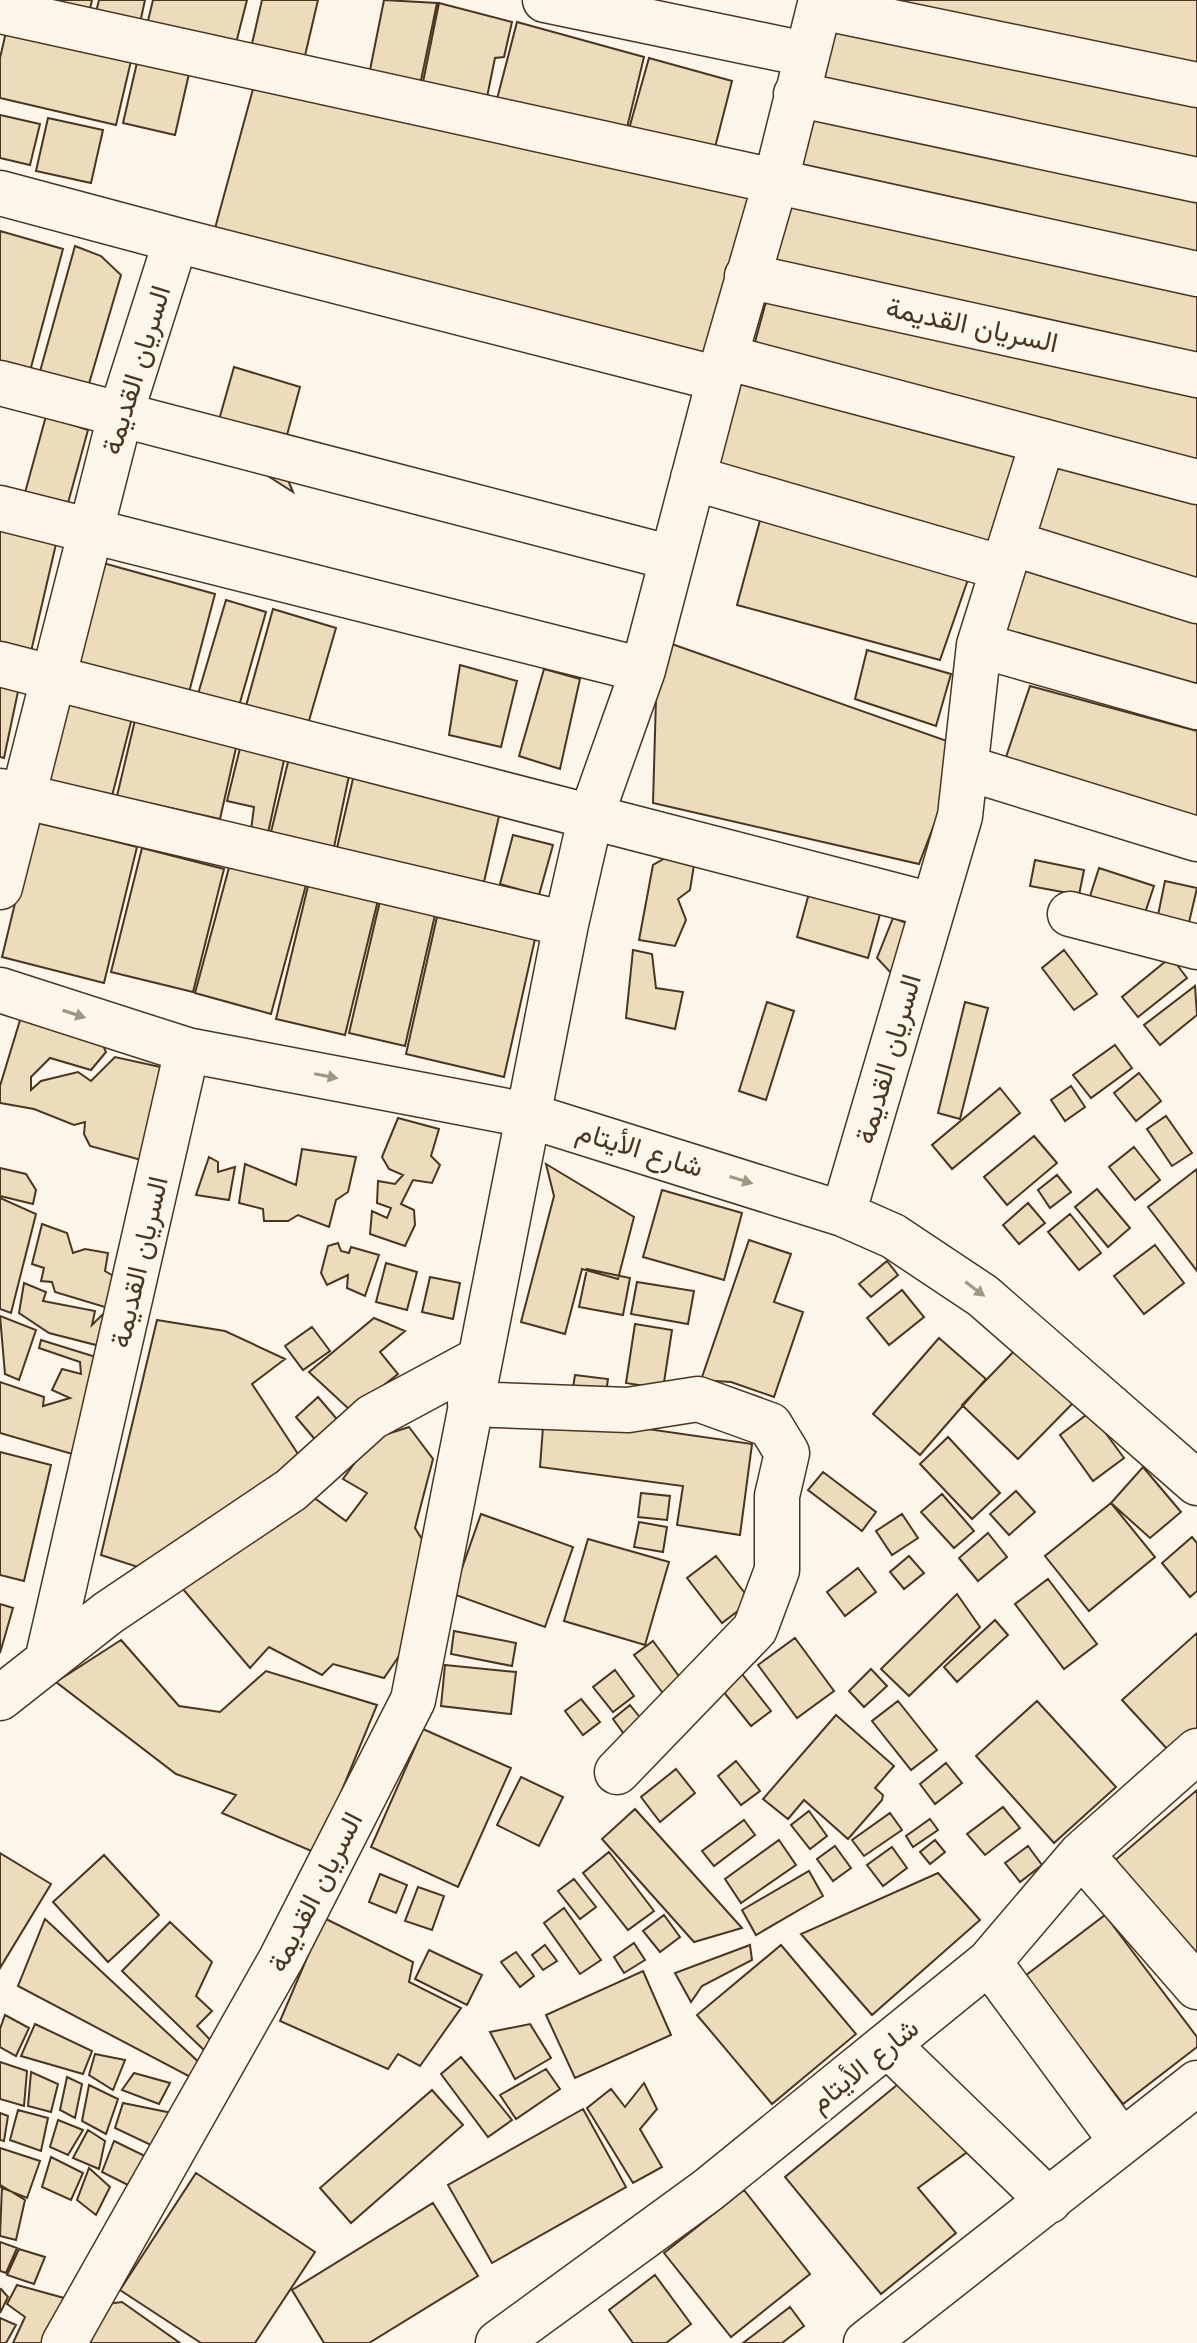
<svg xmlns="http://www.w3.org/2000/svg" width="1197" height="2343" font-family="Jost,Vazirmatn,sans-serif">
	<rect width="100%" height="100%" fill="#fbf6e9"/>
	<path fill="#ecdcbc" stroke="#4a3520" stroke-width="2" d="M50,0H92L90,9Z
		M99,0H145L140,23L96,12Z
		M153,0H247L235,47L147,25Z
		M262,0H318L304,60L251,48Z
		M384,0L437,3L419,90L368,80Z
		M844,0H1197V74Z
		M439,3L512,22L504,57L495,58L486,102L422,87Z
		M825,19L1197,99V170L810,89Z
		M517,22L644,57L625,136L496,103Z
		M6,32L131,61L116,125L0,98V58Z
		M139,54L191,65L175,135L123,123Z
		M649,58L732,81L712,159L627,136Z
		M259,67L755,197L707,363L214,232Z
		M802,105L1197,189V267L782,179Z
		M0,115L40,124L30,165L0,158Z
		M48,118L103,130L91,183L36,171Z
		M781,202L1197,287V365L762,271Z
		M0,231L63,249L30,371L0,363Z
		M75,246L101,256L121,275L88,387L39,375Z
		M767,298L1197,395V471L752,353Z
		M234,367L300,387L280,461L293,492L213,441Z
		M742,375L1030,449L996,555L707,475Z
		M46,416L88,430L65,514L23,500Z
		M1047,456L1197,494V592L1030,541Z
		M762,513L972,568L940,660L737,605Z
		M0,529L56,544L30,656L0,647Z
		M103,563L215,594L188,696L76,666Z
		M1020,566L1197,617V690L999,637Z
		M226,600L266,612L239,706L198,694Z
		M273,609L336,628L308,724L246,706Z
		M669,643L964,747L919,864L653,803L657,663Z
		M867,650L951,674L936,726L855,699Z
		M460,665L517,681L501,747L449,735Z
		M544,669L580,679L560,769L519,756Z
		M0,677L20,682L4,758L0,757Z
		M1030,686L1197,731V820L1003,766Z
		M62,695L133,714L112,796L41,778Z
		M136,716L238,739L220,819L117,796Z
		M242,740L286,751L268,833L251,830L254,807L227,801Z
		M289,758L350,771L334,847L271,832Z
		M355,770L502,803L484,882L337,848Z
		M35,821L137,847L104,983L2,957Z
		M513,835L553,845L539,895L500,884Z
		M142,848L224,869L193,992L111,972Z
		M669,856L694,865L690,890L678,899L686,920L675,946L639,940L653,865Z
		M1035,860L1084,870L1079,895L1030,886Z
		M230,864L306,885L271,1014L195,993Z
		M1099,868L1154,886L1145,913L1090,896Z
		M1165,881L1197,888L1187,931L1156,925Z
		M309,882L378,900L345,1035L276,1019Z
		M811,886L882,907L868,958L797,937Z
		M380,901L435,915L405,1046L349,1033Z
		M437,917L535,939L504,1077L406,1054Z
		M893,918L912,925L892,974L877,958Z
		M633,950L652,954L656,988L683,992L675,1029L626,1018Z
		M1064,950L1097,994L1074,1010L1042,968Z
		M1171,957L1187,978L1138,1017L1122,997Z
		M1195,986L1197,1015L1160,1045L1144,1025Z
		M767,1002L794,1011L766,1100L739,1091Z
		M965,1002L988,1008L960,1119L938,1113Z
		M21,1017L99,1036L106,1052L91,1070L50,1058L31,1077V1090L41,1081L78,1072L91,1081L115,1057L165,1068L152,1163L90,1146L84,1134L85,1122L74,1125L34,1109L0,1103V1086Z
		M1115,1045L1132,1068L1091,1098L1073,1075Z
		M1139,1073L1161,1101L1136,1121L1114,1093Z
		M1071,1086L1085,1107L1065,1121L1051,1100Z
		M1000,1088L1020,1113L952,1169L932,1145Z
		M1166,1116L1192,1153L1172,1166L1147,1129Z
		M398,1118L439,1129L431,1156L440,1165L432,1183L413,1180L401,1204L414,1210L415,1225L405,1246L370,1234L372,1211L387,1218L391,1208L377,1203L378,1181L395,1184L403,1175L389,1169L382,1157Z
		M1034,1136L1057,1163L1007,1205L984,1177Z
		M1134,1147L1160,1180L1135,1200L1109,1167Z
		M302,1149L356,1157L348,1192L336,1200L329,1227L298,1215L288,1221H264L263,1209L239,1203L245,1164L296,1185Z
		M209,1157L218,1162V1172L235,1167L229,1200L196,1195Z
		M546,1164L634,1217L618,1279L582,1269L565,1334L521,1322L554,1196Z
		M0,1168L26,1174L36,1190L33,1204L0,1196Z
		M1197,1169V1271L1148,1207Z
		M1057,1175L1071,1192L1050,1208L1038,1190Z
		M1097,1189L1130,1228L1108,1247L1075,1207Z
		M662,1190L742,1213L724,1280L643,1257Z
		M0,1198L36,1214L11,1313L0,1309Z
		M1028,1203L1045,1223L1019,1244L1003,1225Z
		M1070,1214L1101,1253L1079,1270L1048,1232Z
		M42,1224L67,1233L73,1253L85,1249L108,1253L105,1271L124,1282L118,1311L55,1292L52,1282L41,1281L44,1268L32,1264Z
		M749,1240L791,1254L774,1302L803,1312L774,1397L731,1382L701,1380Z
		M338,1243L341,1251L349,1253L351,1247L379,1255L365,1296L347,1288L348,1275L327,1285L321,1273L328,1246Z
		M1155,1245L1184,1283L1144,1314L1114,1276Z
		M887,1261L898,1275L871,1297L859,1284Z
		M386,1263L417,1272L407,1310L376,1302Z
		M587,1269L630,1278L623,1315L579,1307Z
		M430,1277L460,1283L453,1319L422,1312Z
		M637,1282L694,1291L688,1324L631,1314Z
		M24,1283L46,1292L43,1301L95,1311L92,1325L102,1315L107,1328L96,1345L49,1333L19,1313Z
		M902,1290L924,1317L889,1345L867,1318Z
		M0,1316L36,1330L19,1380L5,1374Z
		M374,1318L405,1331L380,1352L398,1374L351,1411L309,1372Z
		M157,1320L225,1331L285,1359L252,1384L300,1457L150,1571L101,1555Z
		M635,1324L672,1330L663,1389L626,1383Z
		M312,1327L330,1351L303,1370L285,1346Z
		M939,1338L986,1379L920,1455L873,1414Z
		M41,1340L99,1358L86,1458L0,1433V1382L44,1397L43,1406L70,1398L52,1390L62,1369L81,1374L80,1362L39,1348Z
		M1019,1346L1076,1400L1018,1459L962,1405Z
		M575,1375L608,1379L605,1399L572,1394Z
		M318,1397L341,1424L318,1443L296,1417Z
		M1090,1412L1124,1458L1093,1481L1060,1435Z
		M544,1414L752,1444L740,1535L677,1525L683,1486L540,1467Z
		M409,1427L433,1459L415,1528L427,1547L399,1656L384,1678L333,1664L322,1675L269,1647L250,1668L182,1588L313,1497L346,1521L367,1493L343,1479L372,1439Z
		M948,1437L1000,1493L972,1519L920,1464Z
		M0,1452L51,1465L24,1581L0,1575Z
		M1143,1467L1181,1512L1150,1538L1111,1503Z
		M823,1472L876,1512L862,1531L808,1490Z
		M1016,1491L1035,1512L1009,1535L990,1514Z
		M641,1493L670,1496L667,1520L638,1517Z
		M942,1494L974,1531L954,1548L921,1512Z
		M1111,1503L1155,1557L1089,1611L1045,1556Z
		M481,1514L573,1547L545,1627L453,1594Z
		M902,1514L918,1538L892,1555L876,1531Z
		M639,1522L667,1527L663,1552L634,1547Z
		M988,1533L1007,1557L978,1581L959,1558Z
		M1192,1537L1197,1543V1591L1190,1597L1162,1563Z
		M588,1539L669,1562L645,1645L564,1621Z
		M716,1556L751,1601L722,1623L687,1578Z
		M909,1556L924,1573L904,1589L890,1572Z
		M858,1568L876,1592L845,1616L827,1592Z
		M1048,1579L1097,1644L1064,1669L1015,1604Z
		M957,1594L980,1627L909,1696L881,1669Z
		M0,1604L13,1608L0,1653Z
		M995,1620L1008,1635L957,1682L944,1667Z
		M454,1631L516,1643L512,1666L451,1654Z
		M1197,1633V1728L1170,1752L1122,1700Z
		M795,1638L834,1691L797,1718L758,1665Z
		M121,1640L179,1706L220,1712L266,1671L377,1705L316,1853L222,1813L236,1795L176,1774L56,1682Z
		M653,1641L684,1683L665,1696L634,1655Z
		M445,1665L516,1672L511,1714L441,1706Z
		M871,1669L887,1686L864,1707L849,1691Z
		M615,1670L634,1696L613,1712L593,1687Z
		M742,1674L771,1711L751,1726L722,1690Z
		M581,1699L600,1722L583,1735L565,1711Z
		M898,1701L937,1750L911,1770L872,1721Z
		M1037,1701L1116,1787L1054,1843L976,1756Z
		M630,1705L642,1720L624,1734L613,1719Z
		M836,1715L894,1766L875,1788L883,1795L882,1800L848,1839L804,1800L788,1819L763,1799Z
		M423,1729L511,1768L458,1887L371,1847Z
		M736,1761L760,1791L741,1805L718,1776Z
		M946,1763L962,1783L935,1804L920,1784Z
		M676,1769L695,1793L660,1822L641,1797Z
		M521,1777L563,1797L539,1846L497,1825Z
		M1197,1790V1960L1113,1862Z
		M1003,1807L1020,1828L985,1855L967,1834Z
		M635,1809L742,1928L694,1942L602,1839Z
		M809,1811L827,1836L810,1849L791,1825Z
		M890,1813L902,1830L864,1856L852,1840Z
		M930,1819L938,1830L913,1847L906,1836Z
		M744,1820L755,1835L714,1866L702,1851Z
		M779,1840L796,1865L741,1903L725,1879Z
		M935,1840L945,1852L930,1864L920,1852Z
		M835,1846L851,1868L833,1881L817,1859Z
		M1028,1846L1042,1865L1020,1882L1005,1863Z
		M892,1847L907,1868L883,1886L867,1865Z
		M609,1852L654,1911L628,1930L583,1873Z
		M0,1853L51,1884L0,1968Z
		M104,1855L159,1915L108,1962L53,1902Z
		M809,1871L823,1896L756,1935L742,1910Z
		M938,1873L980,1920L872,2015L801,1934Z
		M380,1874L407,1885L396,1913L369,1902Z
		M574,1879L596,1907L580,1919L558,1891Z
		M418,1887L444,1896L432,1930L405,1921Z
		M564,1908L601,1960L580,1974L544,1923Z
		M664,1915L680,1937L660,1952L643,1931Z
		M1105,1915L1197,2037V2047L1123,2104L1025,1976Z
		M324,1918L413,1962L409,1982L461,2008L420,2066L398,2054L388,2069L280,2021Z
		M45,1919L204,2067L196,2080L18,1986Z
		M170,1922L212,1962L196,1996L212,2011L197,2026L216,2046L208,2054L122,1971Z
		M634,1943L645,1960L624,1973L614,1957Z
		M545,1945L557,1961L543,1970L532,1955Z
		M750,1945L752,1960L702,1986L691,2002L675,1973Z
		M781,1945L856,2034L772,2104L697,2015Z
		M429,1950L482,1975L467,2005L415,1979Z
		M516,1952L534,1976L520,1987L501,1962Z
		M643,1971L671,2035L575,2078L546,2015Z
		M5,2015L29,2028L16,2056L0,2047V2029Z
		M35,2024L92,2051L83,2074L21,2056Z
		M530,2024L551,2058L515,2079L490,2032Z
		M95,2054L125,2060L113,2090L89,2075Z
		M461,2057L512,2120L488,2137L441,2074Z
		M0,2062L27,2071L24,2106L0,2099Z
		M546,2069L560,2089L516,2119L500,2095Z
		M31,2072L58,2084L51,2112L28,2106Z
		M134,2073L170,2083L159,2104L122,2090Z
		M67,2077L82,2084L75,2118L60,2110Z
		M903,2080L970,2150L918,2188L956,2233L881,2294L785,2177Z
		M644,2083L657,2109L640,2129L662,2167L633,2183L587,2108L611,2089L625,2107Z
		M89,2085L118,2099L106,2134L82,2121Z
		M432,2090L463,2125L351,2223L320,2188Z
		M123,2103L172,2113L153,2146L115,2128Z
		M583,2109L626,2187L492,2263L448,2185Z
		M18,2110L48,2118L41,2151L10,2140Z
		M0,2113L8,2116L4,2141L0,2140Z
		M58,2120L83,2130L68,2155L50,2147Z
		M88,2130L105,2141L99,2169L73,2158Z
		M114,2141L147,2157L136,2189L102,2172Z
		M0,2148L40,2161L27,2198L0,2187Z
		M51,2157L83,2173L71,2200L42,2187Z
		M89,2168L110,2187L96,2215L77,2200Z
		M196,2173L315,2252L255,2343H201L120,2290Z
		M2,2186L25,2200L16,2240L0,2236Z
		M744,2190L810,2274L731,2337L664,2253Z
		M433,2203L478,2276L369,2343H324L292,2290Z
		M0,2242L17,2248L6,2273L0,2271Z
		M19,2249L45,2257L34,2284L7,2275Z
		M655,2275L691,2324L666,2343H633L609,2310Z
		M17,2285L75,2301L55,2343H13L25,2317L7,2304Z
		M1,2289L8,2297L0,2313V2290Z
		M122,2302L180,2343H90L107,2304Z
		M790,2307L804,2326L782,2343H743Z
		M0,2318L16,2325L6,2343H0Z"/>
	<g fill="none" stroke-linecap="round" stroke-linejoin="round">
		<defs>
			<path id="minor" d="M545,0L805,54
				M820,7L1197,85
				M0,11L1197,274
				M796,94L1197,180
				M0,193L176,240L120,416L0,887
				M176,240L719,379
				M747,276L1197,375
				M725,357L1197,482
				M0,383L672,558
				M693,478L1003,568
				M0,508L643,670
				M1011,543L1197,601
				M979,645L1197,707
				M0,664L932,905
				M967,768L1197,839
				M0,791L566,924
				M1070,914L1197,947
				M0,990L187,1050L527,1115L843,1214L893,1236L983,1296L1197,1483
				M843,1214L960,816L979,645L1043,441
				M470,1404L628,1410L698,1399L770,1425L787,1453L777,1496V1570L755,1629L617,1772
				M47,1661L187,1050
				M0,1698L108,1613L291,1490L372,1417L478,1360
				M1081,1854L1197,1987
				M989,1962L1122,2142
				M889,2046L1049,2201
				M64,2343L281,1959L413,1700L566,924L590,819L643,670L725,357L775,184L821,0
				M498,2343L708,2190L989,1962L1081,1854L1197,1751
				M866,2343L1197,2083"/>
		</defs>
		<use href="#minor" stroke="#4a3520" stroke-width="47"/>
		<use href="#minor" stroke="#fbf6e9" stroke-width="44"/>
	</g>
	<defs><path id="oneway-solid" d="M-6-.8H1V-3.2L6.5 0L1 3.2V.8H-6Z" transform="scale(2)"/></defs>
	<g fill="#a29684">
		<use href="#oneway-solid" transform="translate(74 1014) rotate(18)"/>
		<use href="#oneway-solid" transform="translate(326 1076) rotate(11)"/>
		<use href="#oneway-solid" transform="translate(741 1180) rotate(17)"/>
		<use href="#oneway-solid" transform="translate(975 1289) rotate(37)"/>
	</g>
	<g text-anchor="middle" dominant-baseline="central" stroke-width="6" stroke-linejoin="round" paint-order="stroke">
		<g font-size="28" fill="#4a3520" stroke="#fbf6e9">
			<text transform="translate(972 325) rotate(12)">السريان القديمة</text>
			<text transform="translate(136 370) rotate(-73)">السريان القديمة</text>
			<text transform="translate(888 1059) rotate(-74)">السريان القديمة</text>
			<text transform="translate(640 1149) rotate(17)">شارع الأيتام</text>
			<text transform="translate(139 1262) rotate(-77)">السريان القديمة</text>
			<text transform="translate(315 1892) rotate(-63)">السريان القديمة</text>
			<text transform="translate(864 2065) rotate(-39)">شارع الأيتام</text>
		</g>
	</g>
</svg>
